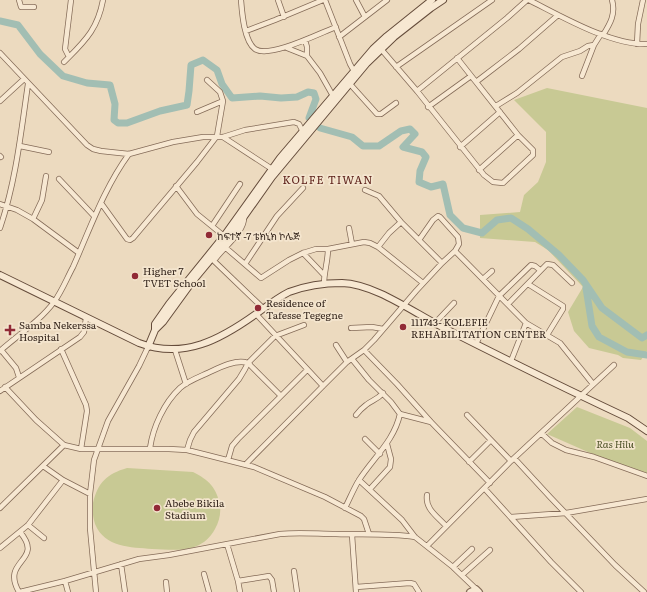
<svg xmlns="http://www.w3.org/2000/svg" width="647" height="592" font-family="Literata,'Noto Sans Ethiopic',serif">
	<rect width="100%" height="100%" fill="#ecdabf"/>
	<path fill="#c8c994" d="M547,88L647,108V351L641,360L623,358L618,355L589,348L574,331L568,312L583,287L548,250L535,242L480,238V215L520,212L524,195L538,182L546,162V132L514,100Z
		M577,407L630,428L647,441V478L547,434Z
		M127,468L193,472C209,480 217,488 220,506C221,514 219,522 215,529C201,554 177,550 152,549C131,547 105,548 95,524C93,518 92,509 93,503C98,482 107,474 127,468Z"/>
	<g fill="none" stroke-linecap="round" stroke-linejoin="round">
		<path stroke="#a2beb3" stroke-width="7" d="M0,21L18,25L40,54L63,76L87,83L110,85L115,104L114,120L118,123H127L160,111L187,105L189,91L191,65L203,60L217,70L222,84L232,98L260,96L281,98L297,97L308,92L314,93L316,99L309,118L320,128L352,137L363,146H379L401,131L410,129L415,134L403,147L422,152L426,157L420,171L419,182L431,187L443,184L450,215L463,228L482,233L497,220L511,218L528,229L559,255L583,280L602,308L642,338L647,335
			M586,288L592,326L599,337L627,352L647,355"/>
		<defs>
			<path id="minor" d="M19,0L21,7H34
				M241,0C242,13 244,41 255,49C269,59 320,33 336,27
				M278,0L284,17
				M325,0L350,64L355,73
				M356,0L365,17
				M529,0C561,16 610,45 647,44
				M246,31L275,20L323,0
				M603,35C610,24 616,14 612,0
				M339,37L387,0
				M305,40L307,47V56
				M637,44L638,24L643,0
				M287,48L307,56L320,73L333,96
				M381,49L417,91L484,175L493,182L503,183L533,155V150L518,135L457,58
				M0,53L87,145L93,149L101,151L129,154L173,142L203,137H223L245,130L294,122L299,124L303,132
				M69,57C87,39 98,27 103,0
				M64,62L69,57L65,49L71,0
				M396,67L492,0
				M582,76L594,45L601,34
				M476,82L519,49L558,15
				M350,84L377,114H381L396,103
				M417,91L507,18L527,0
				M0,101L24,79
				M496,106L517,93L562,57L580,51L588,46L594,45
				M428,107L471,76
				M197,112L223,101
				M223,137L272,169
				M20,146L49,152
				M460,147L500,112
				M0,156L1,157
				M479,170L518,135
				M59,179L94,216
				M176,186L197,214L224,236
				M365,190L379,196L401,222L442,263
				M101,203L127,239L130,240L133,238L197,162L217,136L223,101L220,92L207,80
				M0,204L17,210L33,219L79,253
				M244,216C246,232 221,249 214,261L263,308
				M33,219L42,200L46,176
				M212,226L240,184
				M0,228C16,181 21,132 28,84
				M349,228L352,244
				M378,247L389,233L401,222
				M226,248L261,278L289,260L303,253L316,249H328L364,242L370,243L378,247L423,283
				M455,251L526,323L560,343L593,384
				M303,253L324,275
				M245,264L277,216L303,188
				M483,279L492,271
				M324,284C324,272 328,261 328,249
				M528,284L563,306V309L547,335
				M508,304L547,264L553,265L572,283
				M256,314L323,386
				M435,323L454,303
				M351,328L372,327L383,329
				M476,344L499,296L531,265L535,266L540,270
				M336,345L347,362
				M61,349L86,405L87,411L81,449
				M1,350L16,368L19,377
				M175,350L186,384
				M364,350L397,384L431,422L490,483
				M0,351C18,335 40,321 54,302C62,291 67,278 73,267C90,229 104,188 129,154
				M352,359L369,380L391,402L400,414L431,422
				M511,361L526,323
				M249,362L250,365L281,396
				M5,387L36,420L64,445L81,449H169L187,450L207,455L254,467L325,497L361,516L364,519L369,534
				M0,391L80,337L84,332L86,318
				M356,415C359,411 362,408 366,405C372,400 377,400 383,393
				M467,415L511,461
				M541,433L552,443L566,450L594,457L647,476
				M365,439L380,454
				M150,448C153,427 164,403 180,388C189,380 202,376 212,371C222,366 237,359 248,363
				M187,450L190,440L194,432L239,379L245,369L248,363L275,336L304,325
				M515,459L550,497L615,565L644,592
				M228,460L232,446L238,439L307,370
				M469,462L491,440
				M246,464L323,386L347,362L364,350L374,340L416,291L442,263L455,251L459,244L458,237L440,217L438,216L433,220L419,240
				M43,466L63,480L90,494
				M359,480L402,520L415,537L453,567L476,589
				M370,489L390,467L391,459L387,444
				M485,489L551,562L581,592
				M427,495C425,509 437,516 446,526
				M0,508L64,445
				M345,508C350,498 354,488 359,480C374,457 394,441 400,414
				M511,517L566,513L647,499
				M28,525L44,538
				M352,535L356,592
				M227,544L238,581L240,592
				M427,546L511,461L614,365
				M0,548L28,525L63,480
				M121,564L125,592
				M453,567L472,549
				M294,571L297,592
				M204,574L209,592
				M462,575L490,550
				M65,581L68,592
				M238,581L269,576L272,580L274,592
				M166,582L167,592
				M356,587L410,583L414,584L419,592
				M19,592C0,559 45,562 20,532
				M20,592L65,581L139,559L169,555L280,534C299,532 318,534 336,534C363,535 388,533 415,537
				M96,592L90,528V494L94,460L108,421L139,366L148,347"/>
			<path id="tertiary" d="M470,592L476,589L479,592"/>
			<path id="secondary" d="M0,275L139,343C184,360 221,339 256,314C267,306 277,298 289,292C305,286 325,283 342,283C375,284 414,313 444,328C505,359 566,389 628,418L647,431
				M155,330L163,322L192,282L231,235L272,177L367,63L394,37L431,8L443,0
				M148,347L155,330V324L169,304L224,236L280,158L373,49L387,36L432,0"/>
		</defs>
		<use href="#minor" stroke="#846b58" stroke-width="6"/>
		<use href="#tertiary" stroke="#846b58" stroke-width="8"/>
		<use href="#secondary" stroke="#654c3b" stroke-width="8"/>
		<use href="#minor" stroke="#f7e8d2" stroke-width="4.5"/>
		<use href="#tertiary" stroke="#f7e8d2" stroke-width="5.5"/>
		<use href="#secondary" stroke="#f7e8d2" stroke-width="6"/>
	</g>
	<g fill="#912a36" stroke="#f4e5ce" stroke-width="1.5">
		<circle cx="209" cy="235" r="4"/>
		<circle cx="135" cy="276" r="4"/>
		<circle cx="258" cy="308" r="4"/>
		<circle cx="403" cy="327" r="4"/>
		<path d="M8 324h4v4h4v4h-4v4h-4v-4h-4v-4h4z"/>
		<circle cx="157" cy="508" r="4"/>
	</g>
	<g text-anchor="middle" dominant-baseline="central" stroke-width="3.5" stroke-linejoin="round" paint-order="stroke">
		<g font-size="10" fill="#34251c" stroke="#f4e5ce" text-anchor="start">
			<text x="217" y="235">ከፍተኛ -7 ቴክኒክ ኮሌጅ</text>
			<text x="143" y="270">Higher 7<tspan x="143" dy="12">TVET School</tspan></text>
			<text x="266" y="302">Residence of<tspan x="266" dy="12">Tafesse Tegegne</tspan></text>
			<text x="411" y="321">111743- KOLEFIE<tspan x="411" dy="12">REHABILITATION CENTER</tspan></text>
			<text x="19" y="324">Samba Nekerssa<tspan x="19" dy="12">Hospital</tspan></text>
			<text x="165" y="502">Abebe Bikila<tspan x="165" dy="12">Stadium</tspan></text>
		</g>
		<g font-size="10" font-style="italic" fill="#494f23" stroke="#f4e5ce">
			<text x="615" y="443">Ras Hilu</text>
		</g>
		<g font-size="11" letter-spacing="1" fill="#5f241d" stroke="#f4e5ce">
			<text x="328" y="179">KOLFE TIWAN</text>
		</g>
	</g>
</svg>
